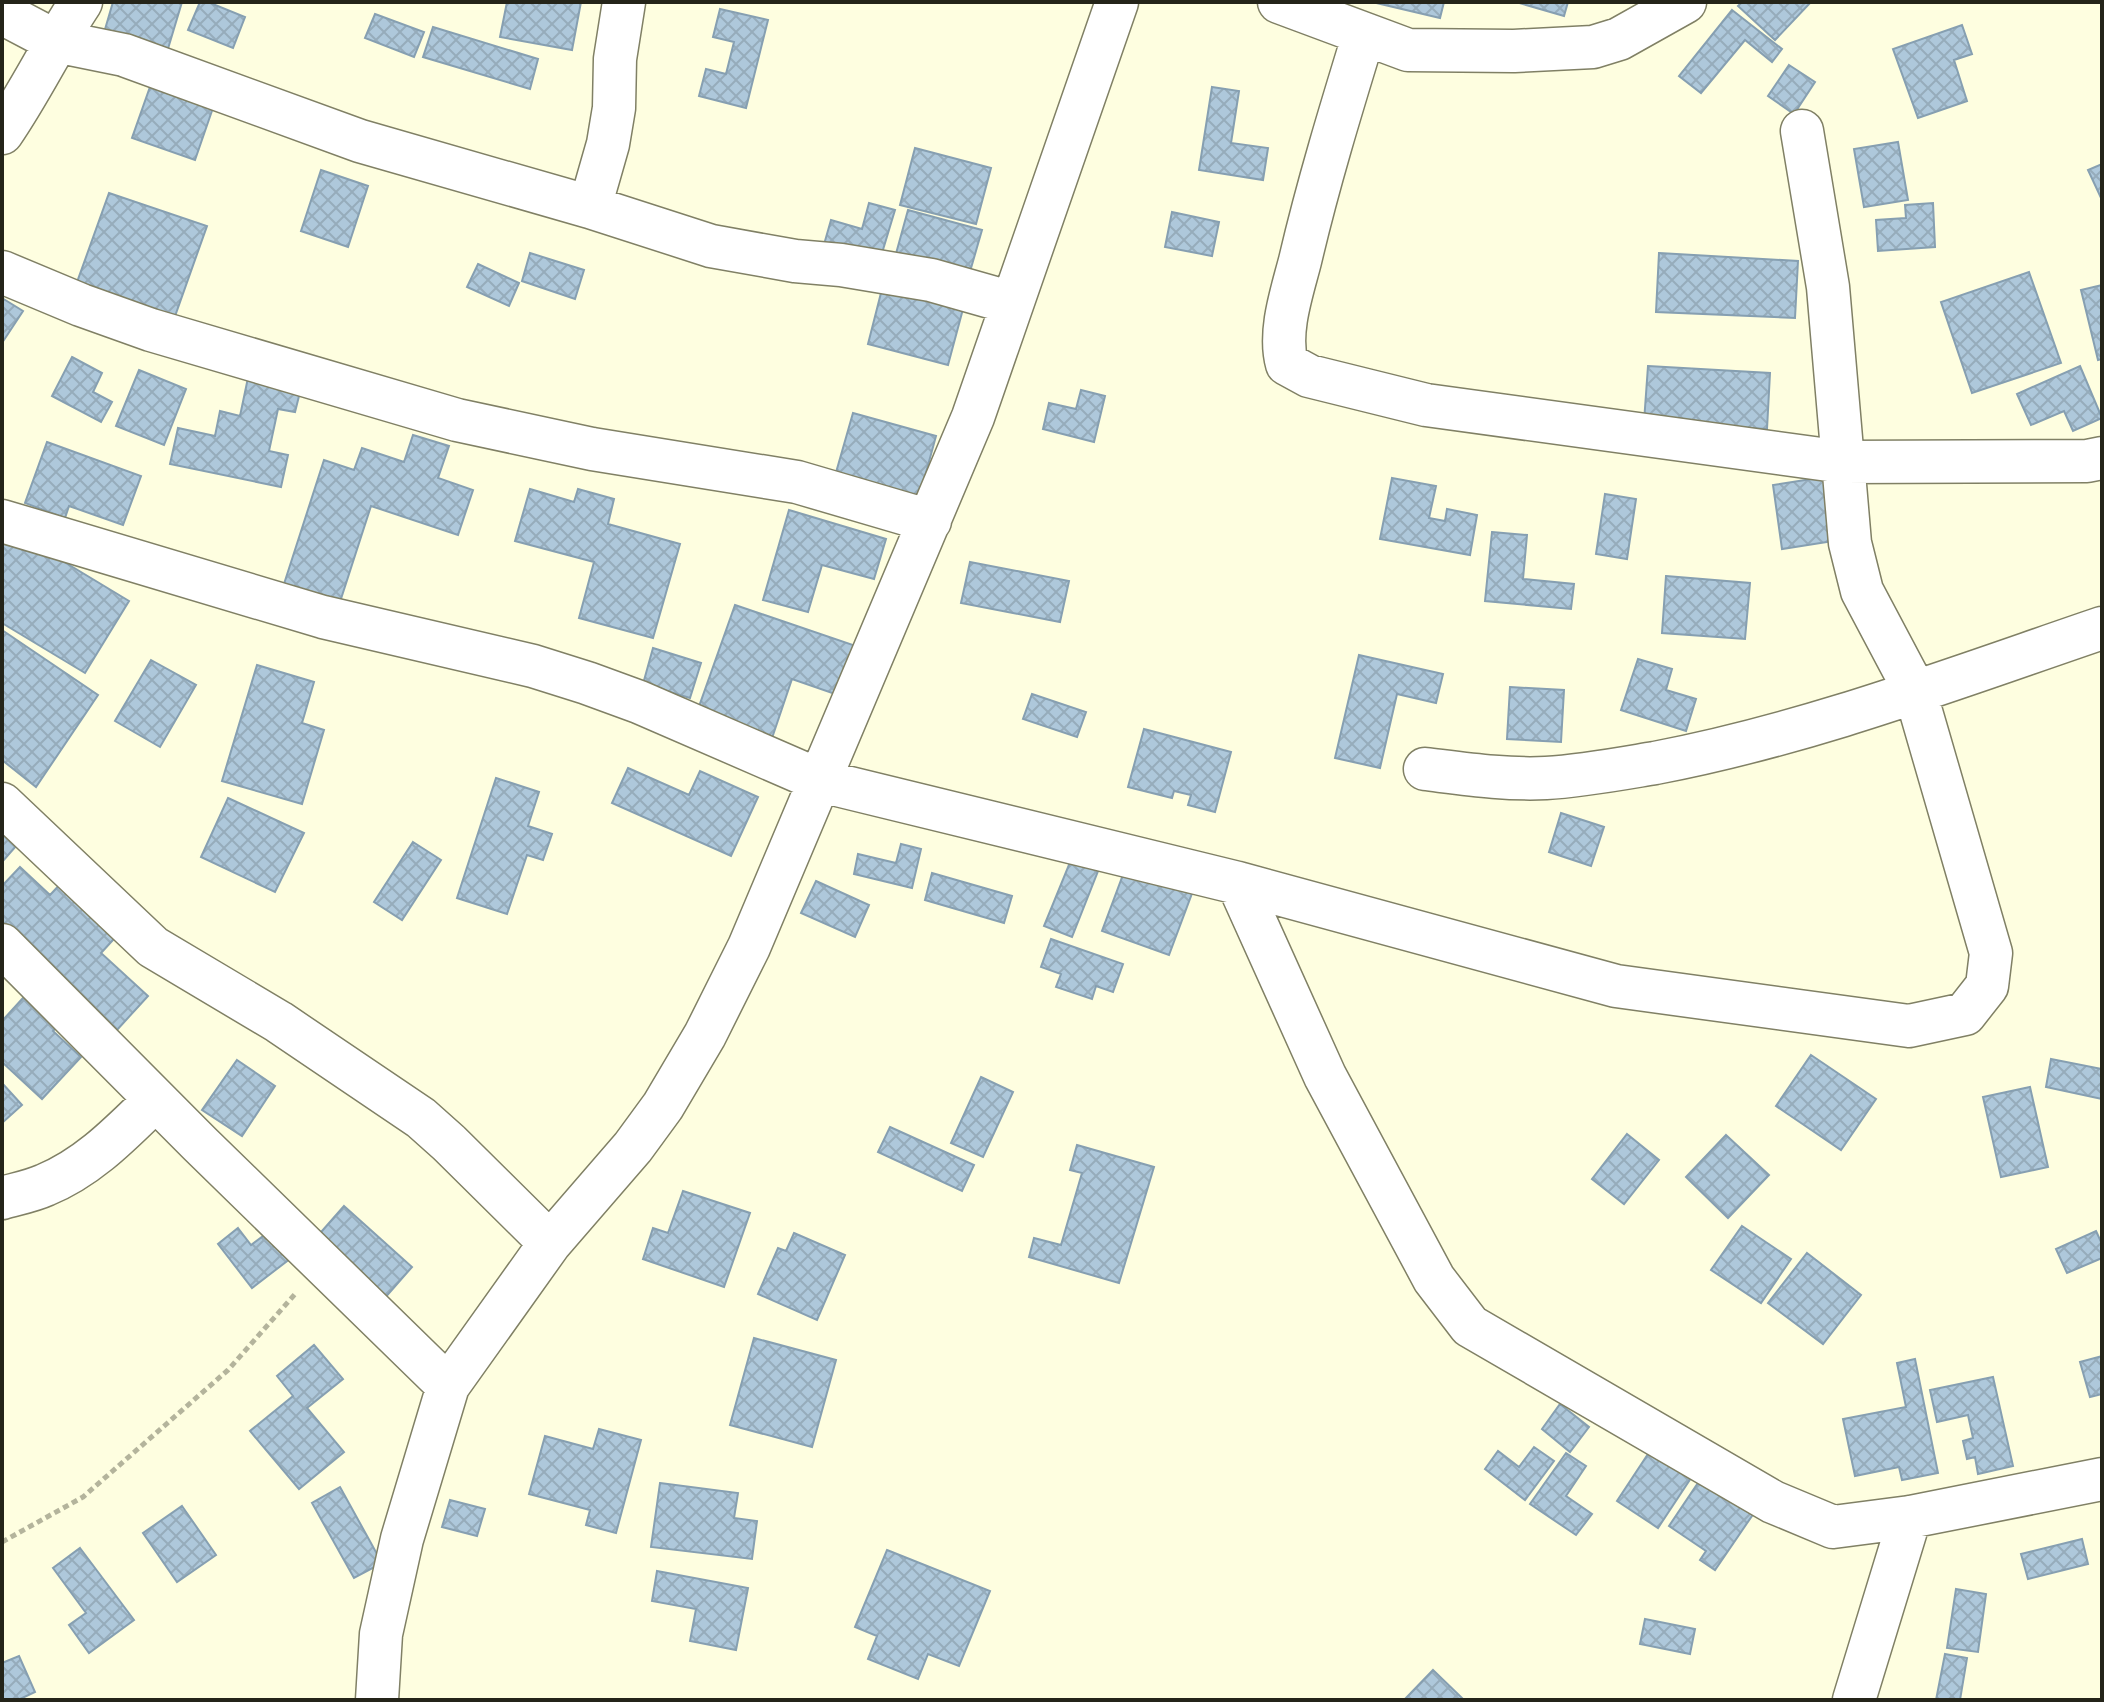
<svg xmlns="http://www.w3.org/2000/svg" width="2104" height="1702" font-family="'PT Sans',sans-serif">
	<defs>
		<pattern id="building-cross-hatch" width="8" height="8" patternUnits="userSpaceOnUse" patternTransform="scale(2)"><rect width="8" height="8" fill="#aec8db"/><path d="M0 0l8 8M0 8l8-8" fill="none" stroke="#96acbb"/></pattern>
	</defs>
	<rect width="100%" height="100%" fill="#fefee0"/>
	<path fill="url(#building-cross-hatch)" stroke="#869fb1" stroke-width="2" d="M113,2H182L164,62L101,43Z
		M200,2H208L245,17L233,48L188,30Z
		M507,2H581L572,50L500,37Z
		M1372,2H1444L1440,18Z
		M1516,2H1568L1564,16Z
		M1742,2H1811L1775,40L1738,6Z
		M720,9L768,20L746,108L699,96L706,69L726,74L734,42L713,37Z
		M1732,10L1782,49L1772,62L1745,40L1701,93L1679,76Z
		M375,14L424,32L414,57L365,38Z
		M1962,25L1972,54L1954,60L1967,101L1918,118L1893,49Z
		M433,27L538,59L530,89L423,57Z
		M1789,65L1815,82L1794,114L1768,96Z
		M151,84L214,105L195,160L132,138Z
		M1212,87L1239,91L1231,143L1268,148L1263,180L1199,170Z
		M1898,142L1908,200L1864,207L1854,149Z
		M915,148L991,168L976,224L900,205Z
		M2102,164V200L2088,170Z
		M321,170L368,186L348,247L301,231Z
		M109,193L207,226L174,319L76,285Z
		M869,203L895,210L879,263L823,248L831,220L862,229Z
		M1933,203L1935,247L1878,251L1876,220L1906,218L1905,205Z
		M908,210L982,230L967,282L894,261Z
		M1172,212L1219,222L1212,256L1165,247Z
		M530,253L584,270L575,299L522,281Z
		M1659,253L1798,261L1795,318L1656,312Z
		M478,264L519,283L509,306L467,287Z
		M2029,272L2061,363L1972,393L1941,302Z
		M2102,285V359L2098,360L2081,290Z
		M882,289L963,309L948,365L868,344Z
		M2,298L23,311L2,343Z
		M72,357L102,373L93,392L112,402L101,422L52,396Z
		M1648,366L1770,373L1767,429L1644,422Z
		M2080,366L2102,418L2073,431L2064,411L2031,425L2017,394Z
		M139,370L186,389L164,445L116,426Z
		M249,373L302,384L295,412L278,409L269,451L288,455L281,487L170,464L178,428L215,436L220,411L240,416Z
		M1081,390L1105,396L1094,442L1043,429L1049,403L1076,409Z
		M853,413L936,436L915,513L831,490Z
		M413,435L449,446L438,478L473,490L458,535L371,506L339,605L283,587L324,460L354,470L362,448L404,462Z
		M47,442L141,476L123,525L69,506L65,518L25,503Z
		M1831,476L1840,540L1782,549L1773,485Z
		M1392,478L1436,486L1429,518L1445,521L1447,509L1477,515L1470,555L1380,539Z
		M530,489L574,502L578,489L614,499L608,524L680,544L653,638L579,618L594,562L515,541Z
		M1605,494L1636,499L1627,559L1596,554Z
		M789,510L886,539L874,579L822,565L808,612L763,600Z
		M8,528L129,601L85,673L2,623V538Z
		M1492,532L1527,535L1523,579L1574,584L1571,609L1485,601Z
		M970,562L1069,581L1060,622L961,603Z
		M1666,576L1750,583L1745,639L1662,633Z
		M735,605L856,646L838,695L792,679L771,741L696,715Z
		M2,630L98,695L36,787L2,760Z
		M653,648L701,663L690,698L643,684Z
		M1359,655L1443,674L1436,703L1397,694L1380,768L1335,758Z
		M1638,659L1672,669L1666,690L1696,699L1686,731L1621,710Z
		M151,660L196,685L160,747L115,721Z
		M257,665L314,682L302,723L324,730L302,804L222,781Z
		M1510,687L1564,690L1561,742L1507,739Z
		M1032,694L1086,712L1077,737L1023,719Z
		M1144,729L1231,752L1215,812L1188,805L1191,795L1174,791L1172,798L1128,787Z
		M628,768L689,795L700,771L758,797L731,856L612,803Z
		M496,778L539,792L528,826L552,834L543,860L527,855L507,914L457,898Z
		M228,798L304,833L275,892L201,857Z
		M1561,813L1604,827L1591,866L1549,852Z
		M2,822L24,837L2,862Z
		M413,842L441,860L402,920L374,902Z
		M901,844L921,849L912,888L854,874L858,854L896,863Z
		M1075,850L1102,861L1072,937L1044,926Z
		M1127,864L1194,888L1169,955L1102,931Z
		M20,867L50,895L66,878L123,929L101,953L148,996L116,1031L2,925V886Z
		M932,873L1012,896L1004,923L925,900Z
		M816,881L869,905L855,937L801,913Z
		M1051,939L1123,964L1113,992L1096,986L1092,999L1056,987L1061,974L1041,967Z
		M33,987L66,1017L53,1031L81,1057L42,1099L2,1062V1021Z
		M1811,1055L1876,1099L1841,1150L1776,1106Z
		M2051,1059L2102,1069V1099L2046,1087Z
		M237,1060L275,1086L242,1136L202,1110Z
		M981,1077L1013,1092L983,1157L951,1143Z
		M2,1083L22,1105L2,1123Z
		M2030,1087L2048,1167L2001,1177L1983,1097Z
		M890,1127L974,1165L962,1191L878,1152Z
		M1627,1134L1659,1160L1624,1204L1592,1179Z
		M1726,1135L1769,1175L1728,1218L1686,1177Z
		M1077,1145L1154,1167L1119,1283L1029,1257L1034,1238L1061,1245L1082,1173L1070,1170Z
		M683,1191L750,1213L724,1287L643,1259L653,1228L668,1233Z
		M344,1206L412,1267L383,1300L315,1239Z
		M1742,1226L1791,1259L1761,1303L1711,1270Z
		M238,1228L251,1245L274,1228L295,1255L252,1288L218,1244Z
		M2096,1231L2102,1244V1258L2067,1273L2056,1249Z
		M794,1233L845,1255L817,1320L758,1294L778,1248L786,1251Z
		M1807,1253L1861,1295L1823,1344L1768,1303Z
		M754,1338L836,1360L812,1447L730,1425Z
		M314,1345L343,1379L307,1408L344,1452L299,1489L250,1431L293,1396L277,1376Z
		M2102,1356V1394L2090,1397L2080,1362Z
		M1915,1359L1938,1473L1902,1480L1899,1467L1855,1476L1843,1419L1906,1407L1897,1363Z
		M1993,1377L2013,1466L1978,1474L1975,1457L1967,1459L1963,1441L1973,1438L1968,1415L1937,1422L1930,1390Z
		M1560,1404L1589,1427L1570,1452L1542,1429Z
		M599,1429L641,1440L616,1533L586,1525L590,1510L529,1494L545,1436L593,1449Z
		M1654,1445L1695,1472L1658,1528L1617,1501Z
		M1534,1447L1554,1461L1525,1500L1485,1469L1498,1451L1519,1467Z
		M1566,1453L1586,1466L1566,1496L1592,1514L1576,1535L1530,1504Z
		M1702,1477L1754,1513L1715,1570L1700,1560L1706,1551L1669,1526Z
		M660,1483L738,1493L734,1518L757,1521L752,1559L651,1547Z
		M340,1487L382,1563L354,1578L312,1503Z
		M450,1500L485,1509L477,1536L442,1527Z
		M182,1506L216,1555L177,1582L143,1533Z
		M2082,1539L2088,1564L2028,1579L2021,1554Z
		M80,1548L134,1620L89,1653L69,1625L86,1613L53,1568Z
		M887,1550L990,1591L959,1666L928,1654L918,1679L868,1659L877,1636L855,1627Z
		M657,1571L748,1588L736,1650L690,1641L696,1609L652,1601Z
		M1956,1589L1986,1594L1978,1652L1947,1648Z
		M1645,1619L1695,1629L1690,1654L1640,1644Z
		M1945,1654L1967,1658L1960,1700H1936Z
		M19,1656L35,1692L18,1700H2V1663Z
		M1433,1670L1462,1698L1460,1700H1404Z"/>
	<g fill="none" stroke-linecap="round" stroke-linejoin="round">
		<defs>
			<path id="minor" d="M1279,2L1408,50L1514,51L1593,47L1619,39L1685,2
				M2,13L55,41L124,55L360,141L590,207L711,246L795,261L841,265L931,280L1012,303
				M1364,34C1341,109 1318,184 1300,261C1292,292 1278,332 1287,364L1309,376L1426,405L1843,462L2087,461L2102,458
				M2,133C31,91 53,44 81,2
				M590,207L608,144L614,108L615,59L624,2
				M2,272L81,305L151,330L457,420L592,449L797,482L930,521
				M2,521L323,617L533,666L587,683L639,702L821,781L1238,883L1616,986L1909,1026L1965,1014L1987,986L1991,953L1915,691L1862,591L1850,543L1828,287L1802,131
				M1425,769C1466,774 1506,780 1546,778C1582,776 1619,769 1655,763C1808,734 1955,678 2102,628
				M2,804L153,947L279,1022L421,1118L449,1143L550,1243
				M1238,883L1325,1076L1434,1279L1470,1326L1773,1502L1833,1527L1910,1517L2102,1479
				M2,945L200,1144L448,1386
				M2,1198C16,1194 32,1191 45,1185C89,1167 122,1132 155,1100
				M377,1700L381,1634L402,1539L448,1386L550,1243L633,1147L663,1106L705,1035L749,947L973,417L1117,2
				M1854,1700L1910,1517"/>
		</defs>
		<use href="#minor" stroke="#808065" stroke-width="45"/>
		<path stroke="#b4b49c" stroke-width="5" stroke-dasharray="6 4" stroke-linecap="butt" d="M2,1542L83,1497L228,1370L295,1294"/>
		<use href="#minor" stroke="#fff" stroke-width="42"/>
	</g>
	<rect width="2104" height="1702" fill="none" stroke="#242419" stroke-width="8"/>
</svg>
